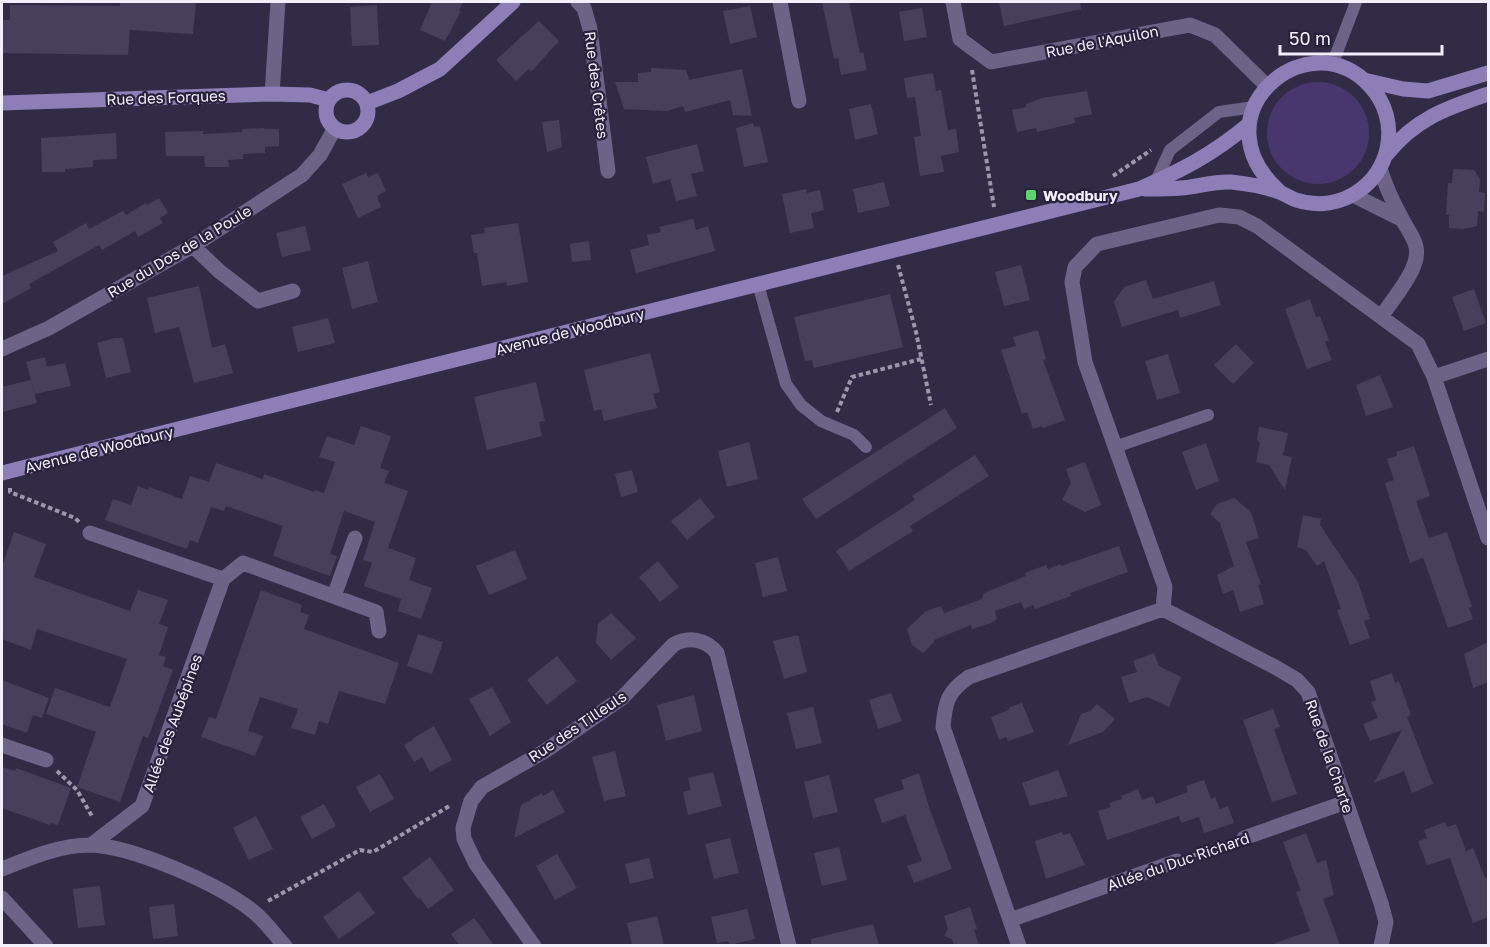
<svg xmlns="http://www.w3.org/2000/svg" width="1490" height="947" font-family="'Golos Text',sans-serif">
	<rect width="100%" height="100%" fill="#322b46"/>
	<path fill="#48376e" d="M1267 133a51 51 0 1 1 102 0a51 51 0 1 1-102 0Z"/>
	<path fill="#47405c" d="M120,2H196L193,34L130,30L128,55L2,53V20H10V5L120,6Z
		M432,2H463L459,11H461L445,41L420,30Z
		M822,2H849L860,53L863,52L867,70L841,75L838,58L834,59Z
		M999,2H1080L1081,9L1004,26Z
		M377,5L379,45L352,46L350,7Z
		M750,6L757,37L730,44L723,11Z
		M922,8L927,37L904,41L899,12Z
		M539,21L559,41L531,72L529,69L516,81L496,60Z
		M651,68L686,70L689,80L742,69L752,116L733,115L730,100L685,112L683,106L667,111L624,109L615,82H638V73L651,72Z
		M933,73L936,91L941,90L948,130L956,129L959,152L941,156L944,172L920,176L914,137L921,136L915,97L907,98L904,78Z
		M1087,91L1092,114L1074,118L1075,123L1037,132L1036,128L1017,132L1012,110L1026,107V104L1042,98Z
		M871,104L878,134L855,140L849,109Z
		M559,120L562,147L547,152L542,122Z
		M753,123L754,127L760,126L768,162L744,167L736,128Z
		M264,128L265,129H279V146L265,147V153L243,154V159L228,160L229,167H205L204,156H166L165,132L203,131V134L242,132V129Z
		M116,133L117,159L93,160V167L65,169V172H42L41,138Z
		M697,144L704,171L691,174L697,196L676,201L670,179L653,184L646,157Z
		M1453,169L1474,170L1480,179L1479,192L1485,193L1484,212L1478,211L1477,226L1464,229L1449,228V215H1446L1448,183H1452Z
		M366,173L368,177L378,173L386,191L377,196L381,207L358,218L342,184Z
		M884,182L890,206L858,213L853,189Z
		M806,189L807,193L820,190L824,210L811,213L814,228L790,233L782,194Z
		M159,198L168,213L160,218L163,223L138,237L135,231L102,250L99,245L29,284L31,288L2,304V276L58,251L53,242L86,223L89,229L123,211L126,215L146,203L147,205Z
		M693,219L696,230L708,226L715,251L636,273L630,250L649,245L647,235L661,232L659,227Z
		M518,223L528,282L507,286L506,282L482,286L477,253H474L471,235L485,233L484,228Z
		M305,226L311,250L282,257L276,233Z
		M589,241L591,260L572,262L570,244Z
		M368,261L378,302L352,309L342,268Z
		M1021,265L1030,300L1004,306L995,272Z
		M1146,280L1153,299L1214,281L1221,305L1180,318L1178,310L1122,327L1114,302L1124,287Z
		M199,286L212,348L225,344L233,373L194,383L179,327L155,333L147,298Z
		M1474,289L1486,323L1464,331L1452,297Z
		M890,294L903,347L814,368L812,360L805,361L794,317Z
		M1310,299L1316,317L1320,316L1329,340L1325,342L1332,360L1307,369L1285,309Z
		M328,318L335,343L298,352L292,327Z
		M1038,330L1046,359L1043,360L1065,420L1043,428L1042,426L1033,429L1027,412L1022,414L1001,350L1016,346L1013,337Z
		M115,338H123L131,372L106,378L97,343Z
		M1236,344L1254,363L1233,384L1214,365Z
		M650,353L660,392L653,394L657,408L604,421L601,409L594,411L584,370Z
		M1168,354L1180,393L1157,400L1145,361Z
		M45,357L47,367L65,363L71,386L35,394L26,362Z
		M1380,375L1393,407L1366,416L1356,385Z
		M31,380L37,403L2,412V387Z
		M536,382L545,421L539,422L542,436L487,450L474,397Z
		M945,408L957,428L816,519L802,499Z
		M361,426L391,436L380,468L389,471L384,483L408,491L388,548L416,558L409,580L432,588L421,619L398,611L401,599L364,586L372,563L363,560L375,522L344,511L330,554L337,556L330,576L273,556L283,526L226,506L224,511L211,507L198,543L190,540L187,549L105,520L113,499L131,505L138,486L148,490L149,487L182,499L190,476L209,482L216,463L263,479L264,474L314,492L315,490L324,493L335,462L319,457L327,436L354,445Z
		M1259,427L1288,433L1283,455L1292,457L1285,490L1269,465L1256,462L1260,443L1257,439Z
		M749,442L758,479L727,487L718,451Z
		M1206,443L1219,481L1196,490L1182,452Z
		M1414,446L1430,496L1416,501L1429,538L1447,532L1472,607L1469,608L1473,619L1448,628L1424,560L1423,558L1410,563L1385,483L1394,480L1387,459L1397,456L1396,452Z
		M975,455L989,476L910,526L913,531L849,571L836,551L915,500L912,496Z
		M1085,462L1101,505L1085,512L1062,500L1071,483L1066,469Z
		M632,470L638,492L621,497L615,474Z
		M700,498L715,517L687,540L671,521Z
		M1234,498L1251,512L1259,538L1246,542L1261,584L1258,585L1264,604L1240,612L1233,590L1223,594L1217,575L1234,566L1220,523L1210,514L1217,504Z
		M1303,515L1321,519L1320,525L1358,582L1370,619L1364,621L1370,638L1350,645L1337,610L1341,609L1324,561L1317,566L1306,550L1297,547Z
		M14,532L46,544L34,577L130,611L138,590L168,600L159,624L168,627L159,655L166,657L163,666L173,670L148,738L143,736L120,802L77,787L96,732L46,714L55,688L110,707L127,659L37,629L31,650L2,639V567Z
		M1119,546L1128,572L1070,593L1071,596L1035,609L1033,605L1024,609L1021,602L995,611L997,619L991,623L972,629L971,625L934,640V642L923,653L912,645L907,629L926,611L941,606L944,613L982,599L984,593L1026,576L1025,573L1046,565L1048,569L1061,564V566Z
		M515,550L527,579L489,595L476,566Z
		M778,557L787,591L763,597L755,563Z
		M658,561L679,587L660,602L639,577Z
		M261,590L302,605L300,612L309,615L304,629L399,663L385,704L339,691L328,724L319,721L315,735L291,728L298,709L260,697L248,731L263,736L255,756L201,737L209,717L216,719Z
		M611,613L636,638L611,660L596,643L598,624Z
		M418,634L443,642L432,674L407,666Z
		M798,635L807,672L784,679L773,641Z
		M1488,642V682L1473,688L1464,654Z
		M1154,653L1159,666L1181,677L1169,707L1147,697L1129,703L1121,677L1137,672L1133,661Z
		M557,656L577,681L547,705L527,680Z
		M1392,673L1395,683L1399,681L1411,715L1407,717L1433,784L1412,793L1404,771L1374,783L1402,730L1370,741L1363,724L1378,718L1371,702L1376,700L1370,681Z
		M2,680L49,698L42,718L33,715L27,733L2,724Z
		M492,687L511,722L490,736L469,699Z
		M891,693L902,721L878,729L869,700Z
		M694,695L702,731L666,741L657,705Z
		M1022,703L1034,732L1008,741L1006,737L999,740L991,717L1008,710L1010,707Z
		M1097,704L1115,719L1103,732L1068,745L1081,714L1090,711Z
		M813,707L822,743L796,749L787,713Z
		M1273,709L1280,727L1274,729L1297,794L1272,802L1243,720Z
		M434,726L452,760L430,772L422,757L414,762L404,745L413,740L412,739Z
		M615,751L626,796L604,801L592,757Z
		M2,767L15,771L16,768L71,788L58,825L51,823L50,825L2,808Z
		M1058,770L1068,796L1030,806L1022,783Z
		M713,772L722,806L688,815L683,792L691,790L688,778Z
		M919,773L929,807L952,869L914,883L907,866L922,861L905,815L882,823L874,799L904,789L901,780Z
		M380,774L394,799L370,812L356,787Z
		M829,775L838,812L813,818L804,782Z
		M1204,780L1211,799L1215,797L1220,809L1228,806L1234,823L1204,833L1199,817L1181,823L1179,816L1107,840L1098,811L1111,807L1109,803L1122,799L1121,796L1138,789L1142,800L1153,796L1156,804L1188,792L1186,786Z
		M553,790L565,812L514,838L521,805L542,793L543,796Z
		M324,804L336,826L312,839L300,817Z
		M256,816L273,849L249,860L233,828Z
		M1445,822L1447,827L1456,824L1466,851L1473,848L1485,878L1488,877V917L1473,923L1450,858L1427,865L1418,841L1427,838L1424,830Z
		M1062,832L1063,835L1070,833L1085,865L1046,879L1035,841Z
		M1306,833L1317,863L1326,860L1334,895L1323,899L1340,945H1276L1275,943L1310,931L1296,892L1301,891L1283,842Z
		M730,838L739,873L714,879L705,844Z
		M839,847L847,880L822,886L814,853Z
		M557,854L577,888L555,900L536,866Z
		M430,857L454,890L428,909L420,898L418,899L402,878Z
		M649,858L654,878L630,884L625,864Z
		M100,886L105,925L78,928L73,889Z
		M359,891L375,913L339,939L323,917Z
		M174,904L178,936L153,939L149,907Z
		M970,907L977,929L974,930L979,945H954L952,939L944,936L948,929L944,916Z
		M747,909L755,939L730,945L728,941L717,943L711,917Z
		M657,916L664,945H632L627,923Z
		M474,918L494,945H459L451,934Z
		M873,924L879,945H811V939Z"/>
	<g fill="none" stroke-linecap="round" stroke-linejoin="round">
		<path stroke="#9c97ab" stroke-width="4" stroke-dasharray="4.5 3" stroke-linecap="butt" d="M972,70L994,207
			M1113,176L1151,150
			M898,265L916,332L931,405
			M837,412L852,377L921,359
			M10,488V492L75,518L79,522
			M57,771L77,790L93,818
			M1192,856L1227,843
			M268,901L360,850L373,852L451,805"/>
		<path stroke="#6c6387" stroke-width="12" d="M1332,65L1356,2
			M1156,181L1170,150L1219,112L1254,107
			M758,284L786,384L801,405L821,421L854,435L866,447
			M1115,447L1208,415"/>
		<path stroke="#6c6387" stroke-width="15" d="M578,2L584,8L590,29L608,171
			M780,2L799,101
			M953,2L960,39L991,62L1190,25L1215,35L1267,86
			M272,94L278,2
			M1380,168C1385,185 1392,200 1400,215C1410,236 1424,245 1412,270C1404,287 1391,302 1381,317
			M1353,195L1401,219
			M193,246L219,271L258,301L293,291
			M2,349L49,328L193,246L302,175L320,155L335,128
			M1434,377L1488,359
			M90,533L223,579
			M334,596L355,538
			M1163,609L1275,667L1297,680L1308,692L1381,903L1386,922L1381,946
			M2,745L46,760
			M1244,838L1346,802
			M91,845L142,806L223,579L243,563L376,612L379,631
			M2,869C30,858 59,845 90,845C132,846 216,883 250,909C263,918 274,934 285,946
			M2,898L46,946
			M1010,920L1177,861
			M534,946L476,864L464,839L463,828L471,801L482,787L545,751L622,698L673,645C688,636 706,639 717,653L789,946
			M1019,946L943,727C945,702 948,691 969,677L1163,609L1165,587L1085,362L1072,282L1075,267L1097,244L1219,215L1239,217L1257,226L1418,344L1434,377L1488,538"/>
		<path stroke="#8d7eb8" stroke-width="15" d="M1364,80L1403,89L1428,91L1488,73
			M326 111a21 21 0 1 1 42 0a21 21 0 1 1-42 0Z
			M2,103L272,94L310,95L329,100
			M367,103L398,91L440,69L513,2
			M1387,154C1416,118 1447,108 1488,94
			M1145,189C1157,189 1169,189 1181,188C1197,187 1214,181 1231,182C1247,184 1264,186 1279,192C1285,194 1290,198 1296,200C1318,207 1341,204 1360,190C1374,180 1383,166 1387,149C1392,126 1386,103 1370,86C1307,18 1194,116 1280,192
			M2,473L1139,189C1182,170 1212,155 1249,124"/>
	</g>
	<rect fill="#5ed56c" stroke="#28213b" stroke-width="2" x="1025" y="189" width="12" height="12" rx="3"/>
	<g text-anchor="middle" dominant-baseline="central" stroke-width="4.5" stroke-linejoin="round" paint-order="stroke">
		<g font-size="15" fill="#f2effd" stroke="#28213b">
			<text transform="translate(1102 41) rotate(-11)">Rue de l'Aquilon</text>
			<text transform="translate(597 85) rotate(83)">Rue des Crêtes</text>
			<text transform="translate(166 97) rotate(-2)">Rue des Forques</text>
			<text transform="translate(179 251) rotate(-31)">Rue du Dos de la Poule</text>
			<text transform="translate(570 331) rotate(-14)">Avenue de Woodbury</text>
			<text transform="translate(99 449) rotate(-14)">Avenue de Woodbury</text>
			<text transform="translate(172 723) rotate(-70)">Allée des Aubépines</text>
			<text transform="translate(577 726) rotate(-34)">Rue des Tilleuls</text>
			<text transform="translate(1330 756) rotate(71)">Rue de la Charte</text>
			<text transform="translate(1178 861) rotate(-19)">Allée du Duc Richard</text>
		</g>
		<g font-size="15" font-weight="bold" fill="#f2effd" stroke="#28213b" text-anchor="start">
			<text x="1043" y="195">Woodbury</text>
		</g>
	</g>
	<rect width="1490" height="947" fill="none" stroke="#f2effd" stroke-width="6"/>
	<path d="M1280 45v9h162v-9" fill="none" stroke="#f2effd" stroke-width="3"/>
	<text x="1289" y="45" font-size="18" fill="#f2effd" stroke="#28213b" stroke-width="4.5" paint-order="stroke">50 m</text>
</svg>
